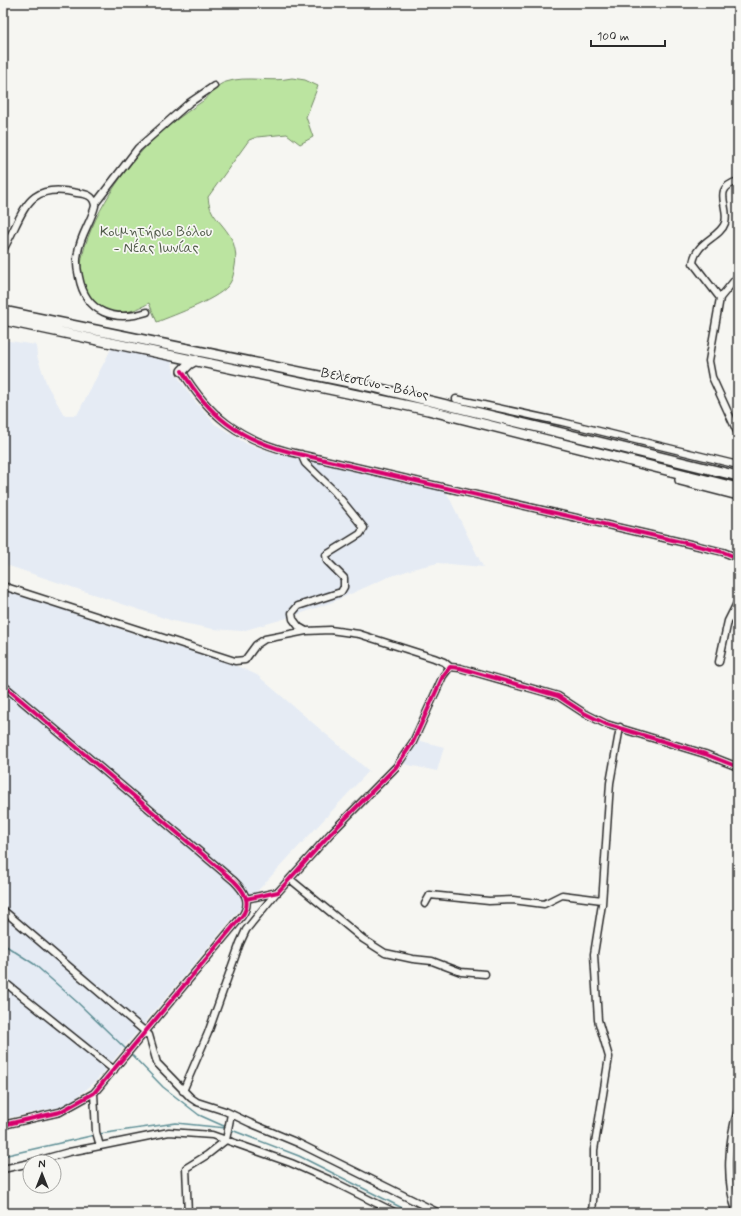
<svg xmlns="http://www.w3.org/2000/svg" width="741" height="1216" font-family="Mynerve,sans-serif">
	<rect width="100%" height="100%" fill="#f6f6f2"/>
	<filter id="ink" filterUnits="userSpaceOnUse"><feTurbulence type="fractalNoise" baseFrequency=".025" numOctaves="2"/><feDisplacementMap in="SourceGraphic" scale="8" xChannelSelector="R" yChannelSelector="G"/><feConvolveMatrix kernelMatrix="1 2 1 2 8 2 1 2 1" color-interpolation-filters="sRGB"/></filter>
	<g filter="url(#ink)">
		<path fill="#e5ebf4" d="M3,340L36,345L37,356L47,385L64,415H77L112,347L171,359L174,371L193,399L215,424L247,444L279,454L446,491L483,567L438,563L416,568L386,578L335,601L294,616L242,631L213,629L173,621L3,564Z
			M3,589L114,627L237,666L257,675L369,771L235,915L95,1082L77,1097L60,1107L3,1119Z
			M417,740L444,747L437,771L404,764Z"/>
		<path fill="#bbe4a0" stroke="#738866" d="M292,78L305,80L318,86L306,117L313,137L300,144L287,134L257,137L249,140L208,197C209,215 221,221 230,236C235,245 237,255 235,266C234,271 233,279 230,283C222,298 174,315 157,322L149,303C136,311 111,319 98,306C91,300 82,288 81,279C76,240 117,178 142,151C160,131 181,116 203,101C211,95 215,85 226,82C247,75 270,83 292,78Z"/>
		<g fill="none" stroke-linecap="round" stroke-linejoin="round">
			<path stroke="#5f8f96" stroke-width="1.5" d="M3,944L34,964L77,1002L127,1050
				M130,1053L163,1087L199,1115L226,1127
				M229,1129L299,1156L412,1213
				M99,1134L176,1123L226,1128
				M3,1156L95,1135"/>
			<defs>
				<path id="minor" d="M95,204L138,148L189,103L214,86
					M3,250C25,212 25,181 77,193C86,194 94,195 95,206C91,222 80,236 78,252C76,260 77,269 79,277C86,314 115,322 147,312
					M738,276L720,298L709,361L712,377L738,434
					M720,298L693,263C696,241 720,238 725,223C730,206 711,189 738,181
					M182,371C209,416 239,439 290,452L690,544L723,552L738,558
					M456,399L562,422L738,465
					M301,454L305,463L334,491L364,528L360,534L326,555L327,561L344,578V587L341,592L298,606L292,613L293,619L299,627L306,631L330,630L359,634L434,658L444,662L450,667
					M3,586L235,661L245,660L256,645L265,639L306,631
					M719,662L728,621L738,601
					M3,685L234,881C244,891 252,902 242,916L94,1093L60,1112L3,1125
					M290,879L363,939L385,953L413,959L432,961L461,972L485,974
					M246,899L278,892L331,833L396,767L413,742L443,676L450,667L460,668L558,696L584,713L606,724L705,754L738,767
					M425,904L430,895L489,901L513,900L544,904L562,895L602,900
					M3,910L149,1035L157,1063L191,1098L197,1102L225,1111L250,1123L298,1143L439,1213
					M3,981L114,1070
					M183,1091L208,1033L240,943L246,930L276,893
					M94,1093L96,1132L100,1146L169,1132L212,1135L291,1163L330,1180L396,1213
					M33,1162L69,1152L100,1146
					M3,1169L30,1163
					M188,1213L186,1168L207,1155L226,1140L231,1114
					M592,1213L594,1189V1150L609,1057L598,1020L594,954L602,904L610,783L620,727
					M737,1213C725,1182 728,1140 738,1110"/>
				<path id="highway" d="M3,311L373,387L738,476
					M3,320L428,410L738,488
					M182,371L189,364L196,360
					M680,480L738,495"/>
			</defs>
			<use href="#minor" stroke="#2b2b2b" stroke-width="9"/>
			<use href="#highway" stroke="#2b2b2b" stroke-width="12"/>
			<use href="#minor" stroke="#f6f6f2" stroke-width="6"/>
			<use href="#highway" stroke="#f6f6f2" stroke-width="9"/>
			<defs>
				<path id="cycleway" d="M182,371C209,416 239,439 290,452L690,544L723,552L738,558
					M3,685L234,881C244,891 252,902 242,916L94,1093L60,1112L3,1125
					M246,899L278,892L331,833L396,767L413,742L443,676L450,667L460,668L558,696L584,713L606,724L705,754L738,767"/>
			</defs>
			<use href="#cycleway" stroke="#f6f6f2" stroke-width="6"/>
			<use href="#cycleway" stroke="#d6006c" stroke-width="4"/>
		</g>
	</g>
	<g text-anchor="middle" dominant-baseline="central" stroke-width="3.5" stroke-linejoin="round" paint-order="stroke">
		<g font-size="14" fill="#4f5948" stroke="#f6f6f2">
			<text x="156" y="232">Κοιμητήριο Βόλου<tspan x="156" dy="16">- Νέας Ιωνίας</tspan></text>
		</g>
		<g font-size="14" fill="#2b2b2b" stroke="#f6f6f2">
			<text transform="translate(375 384) rotate(12)">Βελεστίνο - Βόλος</text>
		</g>
	</g>
	<rect width="741" height="1216" fill="none" stroke="#f6f6f2" stroke-width="16"/>
	<rect x="8" y="8" width="725" height="1200" fill="none" stroke="#2b2b2b" stroke-width="1.5" filter="url(#ink)"/>
	<g transform="translate(42 1174)"><circle r="19" fill="#f6f6f2" stroke="#a5a5a2"/>
	<path d="M0-3L7 15L0 10L-7 15Z" fill="#2b2b2b"/>
	<text y="-6" font-size="11" font-weight="bold" text-anchor="middle" fill="#2b2b2b">N</text>
	</g>
	<path d="M591 40v6h74v-6" fill="none" stroke="#2b2b2b" stroke-width="2"/>
	<text x="597" y="40" font-size="12" fill="#2b2b2b" stroke="#f6f6f2" stroke-width="3" paint-order="stroke">100 m</text>
</svg>
